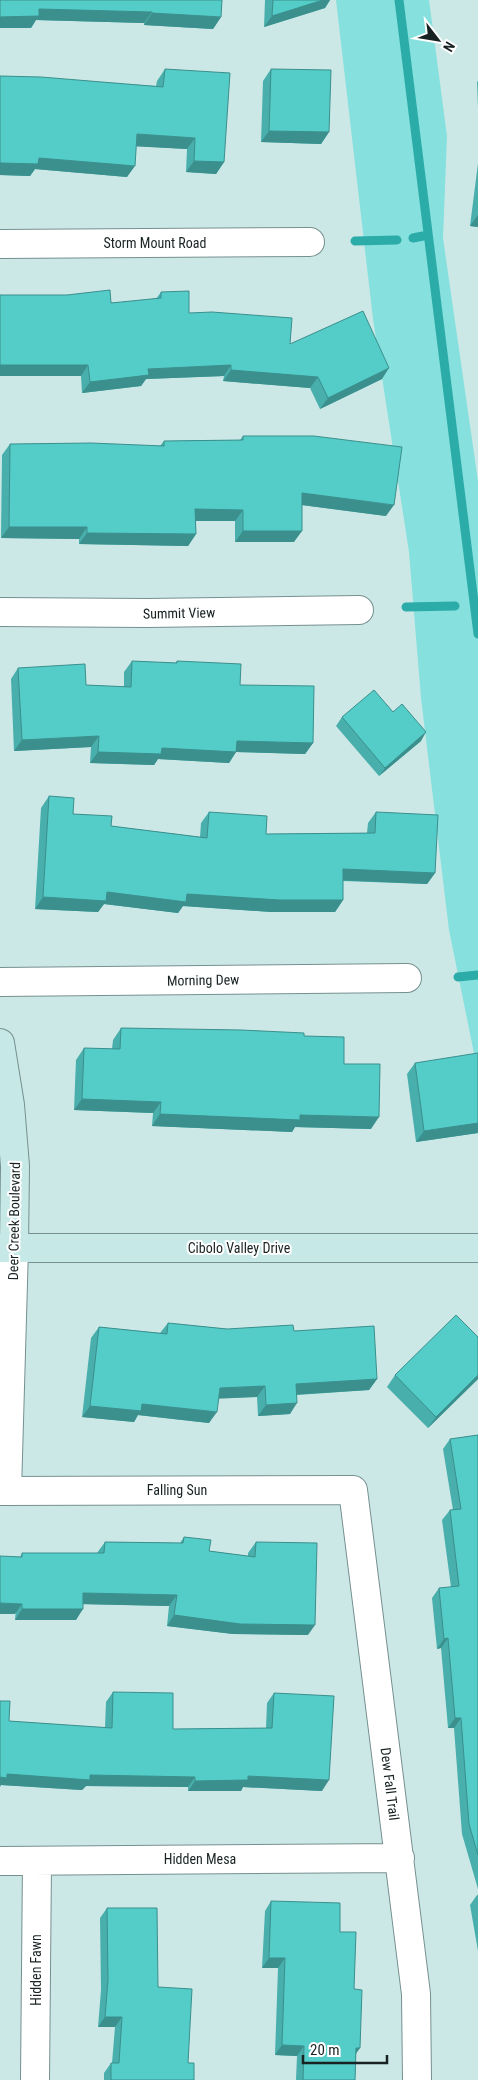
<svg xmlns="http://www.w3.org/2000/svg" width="478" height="2080" font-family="'Roboto Condensed',sans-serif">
	<rect width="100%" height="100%" fill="#cbe8e7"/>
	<path fill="#86e0dd" d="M336,0H429L447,136L443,238L478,481V1073L449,930L421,698L409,552L373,319Z"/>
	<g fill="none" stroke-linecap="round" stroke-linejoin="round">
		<path stroke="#2baca9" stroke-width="9" d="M399,0L478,634
			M413,238L428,235
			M355,241L397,240
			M406,607L455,606
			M458,977L478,975"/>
		<defs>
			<path id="street" d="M0,244L310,242
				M0,612L147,613L359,610
				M0,982L407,978
				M0,1491L353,1490L416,1994L417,2080
				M7,1491L14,1248
				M0,1861L400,1858
				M35,2080L37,1861"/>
			<path id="secondary" d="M0,1043L10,1105L15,1166L14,1248
				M0,1248H478"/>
		</defs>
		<use href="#street" stroke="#76908f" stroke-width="30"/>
		<use href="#secondary" stroke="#76908f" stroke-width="30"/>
		<use href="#street" stroke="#fff" stroke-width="28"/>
		<use href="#secondary" stroke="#c6e9e8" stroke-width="28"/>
	</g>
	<path fill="#48afac" d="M0,0L221,17L213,29L144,25V23L36,20L31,28Z
		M265,0H330L325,8L264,27Z
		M165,69L224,162L216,174L186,172L187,149L136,146L127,177L35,169L30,176L0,175V76L156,86L157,81Z
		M271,69L329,132L321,144L261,142L263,81Z
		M478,81V108L477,82Z
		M478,163V227L470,226Z
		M161,292L189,313L290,344L382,379L320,409L310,388L223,381L224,376L146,379L141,386L82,393L81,376H0V295L111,303L156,299Z
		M243,436L386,516L302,505L294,542H235V521H196V534L188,546L79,544V539L1,538L2,455L10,444L160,446L164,441L240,440Z
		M132,661L175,663L177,661L240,685L313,743L305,754L236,752L229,763L158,759L154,765L90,763L91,747L14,751L11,679L18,668L86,685L124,687V672Z
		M393,712L421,741L379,776L336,726L342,717Z
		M49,796L73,814L111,826L200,837L201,823L209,812L266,834L367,833L368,823L376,812L435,873L427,884L343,881V900L335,912H271L183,906L178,913L104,904L98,912L35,909L41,808Z
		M121,1028L304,1036L344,1064L371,1129L295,1127L292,1132L152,1126L153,1113L74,1110L76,1060L84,1048L112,1049L113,1040Z
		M415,1063L478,1133L416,1142L407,1074Z
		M168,1323L227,1329L294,1331L377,1379L369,1390L297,1395L290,1414L258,1416L257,1397L218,1398L209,1423L138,1415L134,1422L82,1417L91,1338L99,1327L160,1333Z
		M395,1375L478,1379L428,1428L387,1387Z
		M478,1435V1889L462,1834L454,1728H448L441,1648L437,1649L432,1598L439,1588L451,1587L442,1520L450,1510H453L443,1449L450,1439Z
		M184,1537L209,1551L248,1556V1553L256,1542L308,1635L233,1634L167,1626L169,1606L83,1604L76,1620H15L20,1557L22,1553H97L105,1542L180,1543Z
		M113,1692L173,1729L266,1728L267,1703L274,1693L322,1791L243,1787L241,1791H188V1787L86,1786L82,1790L1,1785L9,1721L105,1728L106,1702Z
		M477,1895H478V1951L470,1905Z
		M271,1901L340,1932L354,1989L356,2054L355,2080H296L297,2056L275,2055L278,1968H262L265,1911Z
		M107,1908L158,1987L188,2063L194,2080H104V2073L111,2063H112L115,2027H98L101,1990L100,1918Z"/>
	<path fill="#3b8f8c" d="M323,0H330L325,8L264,27L272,16Z
		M39,9L152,12L144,23L36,20L31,28H0V17Z
		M152,13L221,17L213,29L144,25Z
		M269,131L329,132L321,144L261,142Z
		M137,134L195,138L187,149L129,146Z
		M39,158L135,166L127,177L35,169L30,176L0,175V163Z
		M194,161L224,162L216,174L186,172Z
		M478,215V227L470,226Z
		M0,365H88L81,376H0Z
		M231,365L224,376L146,379L141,386L82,393L90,382L148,369Z
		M389,368L382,379L320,409L328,398Z
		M231,370L318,377L310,388L223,381Z
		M302,493L394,505L386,516L294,504Z
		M195,509L243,510L235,521H187Z
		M9,527H87L79,539L1,538Z
		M243,531H302L294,542H235Z
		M87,533L196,534L188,546L79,544Z
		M426,732L421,741L379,776L385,768Z
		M99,736L91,747L14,751L22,740Z
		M237,741L313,743L305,754L236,752L229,763L158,759L154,765L90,763L98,752L162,748Z
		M343,869L435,873L427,884L335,880Z
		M107,892L187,894L343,900L335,912H271L183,906L178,913L104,904L98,912L35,909L43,897Z
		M82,1099L161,1102L153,1113L74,1110Z
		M160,1114L300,1115L379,1117L371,1129L295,1127L292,1132L152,1126Z
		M478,1123V1133L416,1142L424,1131Z
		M478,1375V1379L428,1428L436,1417Z
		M377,1379L369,1390L289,1395L296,1384Z
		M265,1386L257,1397L212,1399L220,1388Z
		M297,1403L290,1414L258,1416L266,1405Z
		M142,1404L217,1412L209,1423L138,1415L134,1422L82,1417L90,1406Z
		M83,1593L177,1595L169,1606L76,1604Z
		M0,1603L22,1604L15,1614H0Z
		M22,1609H83L76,1620H15Z
		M174,1615L315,1625L308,1635L233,1634L167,1626Z
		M448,1638L441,1648L437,1649L444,1639Z
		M455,1718H461L454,1728H448Z
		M7,1774L90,1775L195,1777L188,1787L86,1786L82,1790L1,1785L0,1787V1777Z
		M248,1776L329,1780L322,1791L243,1787L241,1791H188L195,1781Z
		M269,1958H285L278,1968H262Z
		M105,2017H122L115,2027H98Z
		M282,2045L304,2046L297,2056L275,2055Z
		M356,2048H360L353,2058Z"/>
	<path fill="#54ccc8" stroke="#3b8f8c" d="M0,0H222L221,17L152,13V12L39,9V16L0,17Z
		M273,0H323L272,16Z
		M165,69L230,73L224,162L194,161L195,138L137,134L135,166L39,158L38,164L0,163V76L41,77L163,87Z
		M271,69L331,70L329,132L269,131Z
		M110,290L111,303L161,298V292L189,291V313L212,312L292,318L290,344L363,311L389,368L328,398L318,377L231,370V365L148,369L149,375L90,382L88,365H0V295H67Z
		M243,436H314L402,447L394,505L302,493V531H243V510L195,509L196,534L87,533V527H9L10,444L91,443L164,446V441L243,440Z
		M132,661L177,663V661L241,664L240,685L314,686L313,743L237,741L236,752L162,748L161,754L98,752L99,736L22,740L18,668L85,664L86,685L131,687Z
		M374,690L393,712L402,704L426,732L385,768L342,717Z
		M49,796L74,798L73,814L112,816L111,826L207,838L209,812L267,816L266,834L375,833L376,812L438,815L435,873L343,869V900H279L187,894L186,902L107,892L106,901L43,897Z
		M121,1028L241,1030L304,1033V1036L344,1037V1064H380L379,1117L300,1115V1120L160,1114L161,1102L82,1099L84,1048L120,1049Z
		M478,1053V1123L424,1131L415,1063Z
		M456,1315L478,1337V1375L436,1417L395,1375Z
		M168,1323L227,1329L293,1325L294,1331L374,1326L377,1379L296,1384L297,1403L266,1405L265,1386L220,1388L217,1412L142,1404L141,1411L90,1406L99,1327L167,1334Z
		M478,1435V1855L469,1824L461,1718H455L448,1638L444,1639L439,1588L459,1586L450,1510L461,1509L450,1439Z
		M184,1537L211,1540L209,1551L255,1557L256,1542L317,1543L315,1625L240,1624L174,1615L177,1595L83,1593V1609H22V1604L0,1603V1556L22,1557V1553H104L105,1542L183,1543Z
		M113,1692L173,1693V1729L272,1728L274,1693L334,1696L329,1780L248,1776V1780L195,1781V1777L90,1775V1780L7,1774V1778L0,1777V1701H10L9,1721L112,1728Z
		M271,1901L340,1903V1932H356L354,1989L362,1990L360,2048H356L355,2080H303L304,2046L282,2045L285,1958H269Z
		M107,1908H157L158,1987L192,1989L188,2063H194V2080H111V2063H119L122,2017H105L108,1980Z"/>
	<g text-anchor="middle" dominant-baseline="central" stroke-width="4" stroke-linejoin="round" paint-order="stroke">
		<g font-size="14" fill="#182222" stroke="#fff">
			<text x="155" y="243">Storm Mount Road</text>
			<text transform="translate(179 613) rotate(-1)">Summit View</text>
			<text transform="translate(203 980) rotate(-1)">Morning Dew</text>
			<text transform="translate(14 1221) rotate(-89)">Deer Creek Boulevard</text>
			<text x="239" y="1248">Cibolo Valley Drive</text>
			<text x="177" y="1490">Falling Sun</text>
			<text transform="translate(390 1784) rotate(83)">Dew Fall Trail</text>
			<text x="200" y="1859">Hidden Mesa</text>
			<text transform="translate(36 1970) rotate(-90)">Hidden Fawn</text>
		</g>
	</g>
	<g transform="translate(438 40) rotate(121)" stroke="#ffffff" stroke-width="4" paint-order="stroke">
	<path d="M0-4L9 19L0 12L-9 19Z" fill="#182222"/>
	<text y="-8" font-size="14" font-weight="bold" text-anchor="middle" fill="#182222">N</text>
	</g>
	<path d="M303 2055v8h84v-8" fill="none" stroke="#182222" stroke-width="2.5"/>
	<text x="310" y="2055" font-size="15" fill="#182222" stroke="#ffffff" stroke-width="4" paint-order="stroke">20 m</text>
</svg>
